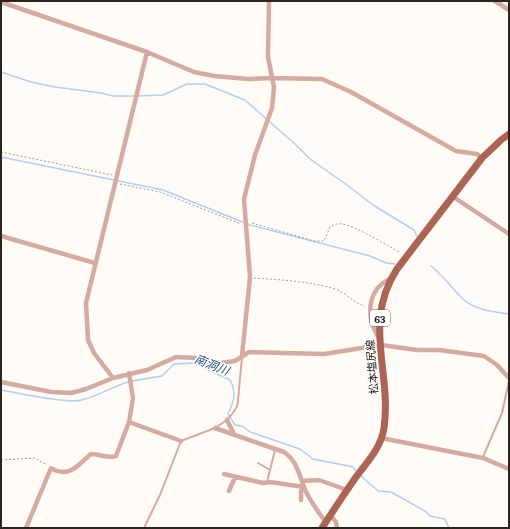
<svg xmlns="http://www.w3.org/2000/svg" width="510" height="529" font-family="Literata,'Noto Sans JP',serif">
	<rect width="100%" height="100%" fill="#fffbf7"/>
	<g fill="none" stroke-linecap="round" stroke-linejoin="round">
		<path stroke="#b3cfef" stroke-width="1.5" d="M1,72L31,82L55,87L101,93L113,96H134
			M138,96L163,95L187,84H205L245,100L296,145L310,159L347,185L373,205L414,230L417,236
			M1,157L163,190L250,225L370,256L386,263L395,264
			M431,266C445,277 452,289 464,300C476,310 494,312 509,314
			M132,381L162,376L174,364L193,363L230,380C237,393 234,401 228,414L235,425L242,426L250,432L300,449L313,459L344,465L353,467L356,471
			M1,390C19,393 66,404 82,400C98,396 112,387 128,382
			M360,475C366,481 372,485 378,491L391,492L425,511L430,516L445,519L449,528"/>
		<path stroke="#a19c96" stroke-width="1" stroke-dasharray="2 2" stroke-linecap="butt" d="M1,152L112,175
			M120,184L160,192L241,224
			M252,223L314,241H324L330,227C333,225 337,223 342,224C354,225 388,246 401,253
			M254,278C282,280 309,281 335,289C347,293 353,303 365,306
			M1,460L35,458L47,465"/>
		<path stroke="#d4aaa1" stroke-width="2" d="M483,457L502,413L509,381
			M258,463L270,470
			M267,482L275,450
			M144,528L160,495L181,441L215,428L227,420L232,414L237,407L238,400L242,357"/>
		<path stroke="#d4aaa1" stroke-width="4.5" d="M495,1L509,10
			M1,2L147,52L194,72L214,76L248,79L273,78L322,79L351,92L456,151L477,154L482,158
			M452,196L509,234
			M1,236L95,263
			M379,338C366,318 366,290 390,279
			M242,356L250,277L244,199L255,155L272,108L274,87L268,57L269,1
			M113,378L94,353L88,340L86,303L147,52
			M1,382L51,392L71,393L86,389L113,378L147,370L176,357L196,358L214,364L235,361L249,352L324,354L381,345L417,350H439L484,356L497,365L509,378
			M227,420L234,434
			M129,422L181,441
			M215,428L284,452C297,461 299,474 304,487C307,496 320,515 326,522
			M381,438L483,458L509,469
			M224,474L263,483L270,482L304,487L301,491V500
			M302,481L319,480L347,490
			M229,491L235,477
			M330,515L336,522L337,528
			M26,528L51,468C54,470 60,472 63,472C75,472 83,460 91,454C99,454 109,459 116,456L129,422L133,398L129,373"/>
		<path stroke="#ac6455" stroke-width="7" d="M322,528C333,511 344,494 356,477C367,462 381,448 384,428C392,371 362,323 397,269L482,158L501,140L509,134"/>
	</g>
	<g text-anchor="middle" dominant-baseline="central" stroke-width="3" stroke-linejoin="round" paint-order="stroke">
		<rect fill="#fff" stroke="#6a6660" stroke-width="1" x="370" y="310" width="20" height="16" rx="3"/>
		<g font-size="10" font-weight="bold" fill="#2a241c">
			<text x="380" y="318">63</text>
		</g>
		<g font-size="11" fill="#2a241c" stroke="#fff">
			<text transform="translate(371 367) rotate(-94)">松本塩尻線</text>
		</g>
		<g font-size="12" font-style="italic" fill="#254c77" stroke="#fff">
			<text transform="translate(212 364) rotate(22)">南洞川</text>
		</g>
	</g>
	<rect width="510" height="529" fill="none" stroke="#2a241c" stroke-width="4"/>
</svg>
